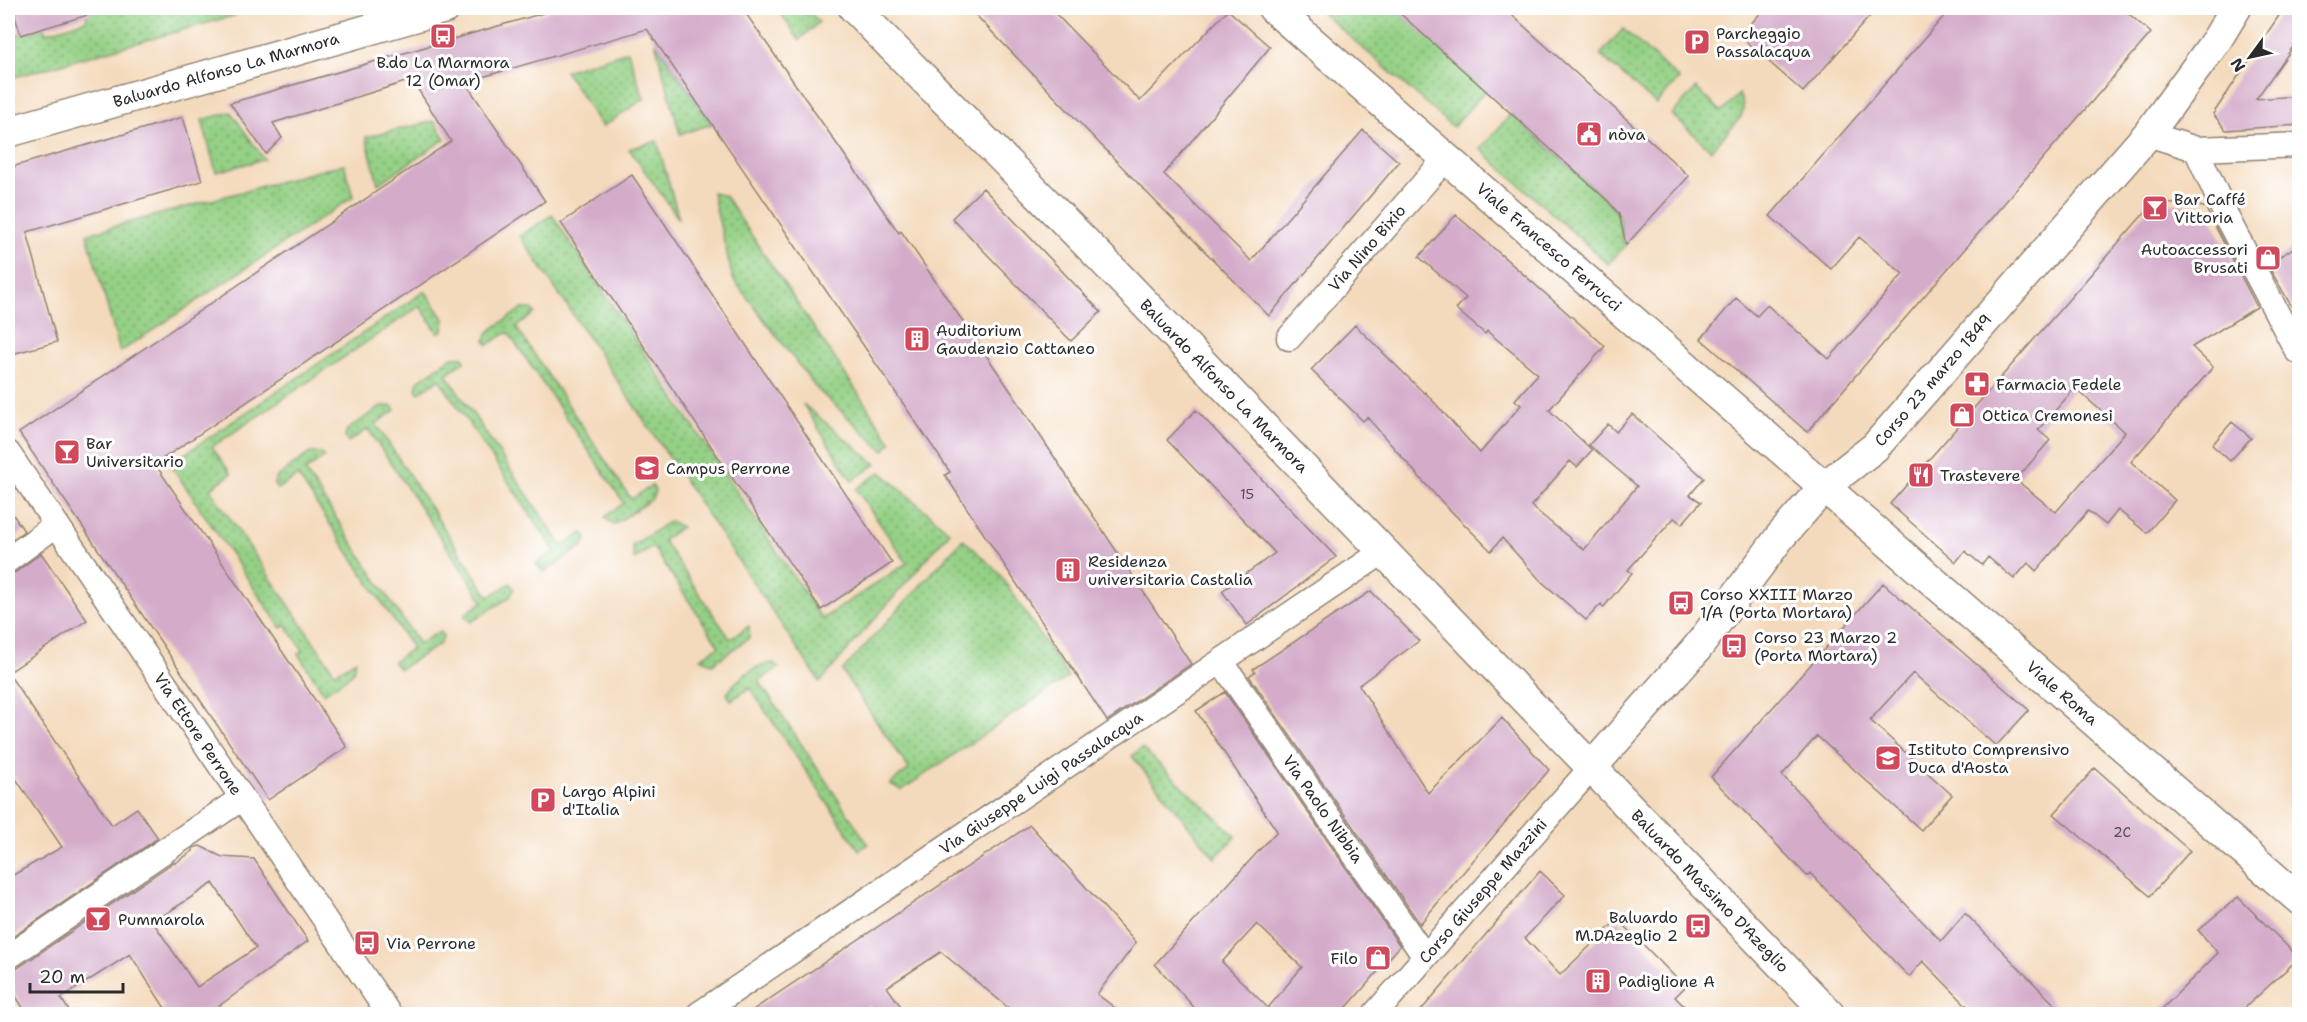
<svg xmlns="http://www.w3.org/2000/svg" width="2307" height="1022" font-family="'Shantell Sans',sans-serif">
	<defs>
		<pattern id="grass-dots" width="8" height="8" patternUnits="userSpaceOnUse" patternTransform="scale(1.5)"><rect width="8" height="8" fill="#94d085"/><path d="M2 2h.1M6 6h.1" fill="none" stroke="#79a96d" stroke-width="1.8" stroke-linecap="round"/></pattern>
	</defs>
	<rect width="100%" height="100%" fill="#fff"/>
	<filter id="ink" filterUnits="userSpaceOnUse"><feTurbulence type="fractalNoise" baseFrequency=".0167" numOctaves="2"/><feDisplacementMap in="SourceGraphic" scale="12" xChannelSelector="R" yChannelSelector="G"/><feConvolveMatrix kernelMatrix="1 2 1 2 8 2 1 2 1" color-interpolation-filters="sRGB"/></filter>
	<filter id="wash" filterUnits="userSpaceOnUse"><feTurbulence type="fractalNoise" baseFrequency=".008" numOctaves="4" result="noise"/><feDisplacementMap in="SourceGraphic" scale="24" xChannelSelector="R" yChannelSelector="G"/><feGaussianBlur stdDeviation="1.35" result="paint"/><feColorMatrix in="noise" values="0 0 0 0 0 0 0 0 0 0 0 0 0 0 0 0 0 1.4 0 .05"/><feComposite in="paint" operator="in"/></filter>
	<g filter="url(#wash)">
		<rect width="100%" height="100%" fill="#f4dabc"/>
		<path fill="url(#grass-dots)" stroke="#607e58" stroke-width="1.5" d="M100,8H234L236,15L8,79V37L44,28L46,33L87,20L86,12Z
			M777,8H805L819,22L799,40Z
			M1317,8H1394L1486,90L1453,127Z
			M1623,29L1679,79L1656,104L1600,55Z
			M655,42L712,124L680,134Z
			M628,51L644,99L602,127L565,71Z
			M1696,88L1722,112L1739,94C1743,103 1745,108 1741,117L1711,150L1672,115Z
			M231,112L264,159L216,172L202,120Z
			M1511,114L1608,201C1618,213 1624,224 1622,240L1627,244L1608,264L1480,149Z
			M434,121L445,139L378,184L366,137Z
			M657,141L679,219L629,149Z
			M344,164L353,197L120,352L87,234Z
			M712,192L725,196L891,442L884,451L817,389L733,279Z
			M552,215L822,619L907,563L856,489L881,472L950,532L820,682L520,236Z
			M425,291L445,320L443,330L438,333L420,306L212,447L231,474L210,489L335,673L356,660L352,674L324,693L298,654L303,650L286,625L281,628L170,464Z
			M521,309H532L535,313L516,327L631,499L652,485L655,491L652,499L613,525L605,517L624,503L508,332L488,345L485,341L487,333Z
			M452,357H463L465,361L446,374L562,546L583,533L587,538L583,546L544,572L536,564L555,551L439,379L419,393L416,389L418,381Z
			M803,404L876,464L852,481Z
			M381,406H392L395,410L376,424L489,597L510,583L514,589L510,597L471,622L464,615L483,601L368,429L348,442L345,437L347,430Z
			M310,453H321L324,457L305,471L419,644L440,631L443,636L440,644L400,669L393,662L412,648L298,476L277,489L274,485L277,477Z
			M670,521L681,527L663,540L730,639L749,626V638L712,664L701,658L719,646L653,547L634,559L632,546Z
			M963,539L999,573L1068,677L902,790L890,784L909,769L842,671Z
			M774,663L778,668L759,681L868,844L859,850L750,688L731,700L727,694C737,677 755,665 774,663Z
			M1142,748L1236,836L1215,858L1132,756Z"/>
		<g id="blocks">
			<path fill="#d4acca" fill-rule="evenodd" d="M12,8H90L91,14L21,35Z
				M561,8H742L899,233L901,231L1012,393L1191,664L1107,721L945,475L950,472L647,29L465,82L545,201L155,464L347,747L268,800L19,433L451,141L412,80L273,123L282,138L266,154L230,103Z
				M969,8H1050L1140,101L1228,10L1270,47L1164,174L1251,261L1363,130L1399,162L1269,316L1156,202Z
				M1394,8H1504L1689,176L1626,245L1619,214L1608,201Z
				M1765,8H1877L1803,92L1740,36Z
				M1951,8H2122L2151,33L1807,432L1701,339L1736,298L1757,316L1767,305L1829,359L1903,274L1859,237L1831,269L1770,216Z
				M2284,8H2300V37L2256,99L2300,96V125L2226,130L2213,114Z
				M183,117L202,181L27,232L57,342L8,355V168Z
				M632,175L892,563L821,610L561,223Z
				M983,188L1101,312L1071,341L952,218Z
				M2154,202L2205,207L2257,307L2192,347L2213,367L2131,462L2175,500L2147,533L2118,510L2106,525L2088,511L2036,571L2028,563L2014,579L1988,557L1982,565L1965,551L1956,562L1890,504ZM2075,388L2125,432L2056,512L2016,480L2050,440L2038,430Z
				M1456,215L1605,346L1549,410L1592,450L1577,467L1570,461L1531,506L1584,550L1637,486L1589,445L1608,424L1616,432L1632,414L1704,478L1690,495L1701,502L1682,524L1674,518L1628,570L1632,573L1603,608L1601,604L1586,620L1541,581L1502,538L1491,551L1436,496L1367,417L1363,421L1311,370L1355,325L1424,393L1425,392L1480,453L1521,405L1515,400L1538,374L1487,331L1485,334L1456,309L1466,298L1419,257Z
				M2300,244V321L2267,264Z
				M1196,410L1336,557L1247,625L1222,591L1275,553L1167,440Z
				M2232,422L2251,438L2230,461L2212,445Z
				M8,507L24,531L8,543Z
				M41,553L87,620L8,673L112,825L137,808L158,838L8,940V878L62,847L8,767V574L16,572Z
				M1883,583L2029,710L1996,746L1913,673L1870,720L1952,795L1921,830L1817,736L1782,775L1941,941L1965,913L2064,1014H1975L1923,961L1909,977L1810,873L1807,876L1711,777Z
				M1371,591L1419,641L1359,685L1428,793L1502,718L1549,770L1420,924L1249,676L1255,672L1253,669Z
				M1225,692L1400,946L1341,1014H1200L1155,964L1277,831L1196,711ZM1257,924L1302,967L1268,1008L1222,962Z
				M2095,768L2190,851L2150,896L2054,814Z
				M1030,825L1136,943L1097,994L1123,1014H1016L941,952L887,987L900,1005L887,1014H876L869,1005L856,1014H747Z
				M200,846L222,857L254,859L308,941L212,1011L215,1014H155L165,1008L130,954L61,998L71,1014H27L8,984V971L16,969L174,862L175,863L193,851V848ZM213,883L256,948L197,987L153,922Z
				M1540,871L1565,895L1525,938L1560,975L1618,919L1685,987L1675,997L1692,1014H1418Z
				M2238,897L2299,958L2238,1014H2157L2218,953L2198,930Z"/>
		</g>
	</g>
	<g filter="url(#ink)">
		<use href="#blocks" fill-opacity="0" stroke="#908274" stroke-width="1.5"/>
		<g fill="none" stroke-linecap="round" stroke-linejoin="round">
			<defs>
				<path id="minor" d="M2148,134L2196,149L2300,145
					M2196,149L2230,224L2297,351
					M1289,338L1446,158
					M8,453L389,1014
					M8,560L56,525
					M1221,661L1425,957
					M8,957L242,798
					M699,1014L1384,551
					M1375,1014L1592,767"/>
				<path id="tertiary" d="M854,8L1099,256L1829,1014
					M1273,8L2300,900
					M8,132L445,8
					M1592,767L1698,647L1780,537L1825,486L1875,447L2148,134L2216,41L2236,8"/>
			</defs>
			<use href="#minor" stroke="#908274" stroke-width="27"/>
			<use href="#tertiary" stroke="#908274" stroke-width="33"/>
			<use href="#minor" stroke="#fff" stroke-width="24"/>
			<use href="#tertiary" stroke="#fff" stroke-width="30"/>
		</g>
	</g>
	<defs>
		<symbol id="bus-square" viewBox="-11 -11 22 22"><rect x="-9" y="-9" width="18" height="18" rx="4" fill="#d1495b" stroke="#fff"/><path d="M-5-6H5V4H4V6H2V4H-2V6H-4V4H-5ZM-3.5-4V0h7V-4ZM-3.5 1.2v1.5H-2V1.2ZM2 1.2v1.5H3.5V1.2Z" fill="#fff"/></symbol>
		<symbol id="parking-square" viewBox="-11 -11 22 22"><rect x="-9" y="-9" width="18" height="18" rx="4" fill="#d1495b" stroke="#fff"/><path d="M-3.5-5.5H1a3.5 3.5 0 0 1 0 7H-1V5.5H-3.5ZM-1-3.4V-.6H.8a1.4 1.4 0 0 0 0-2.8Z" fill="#fff"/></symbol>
		<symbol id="civic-square" viewBox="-11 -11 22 22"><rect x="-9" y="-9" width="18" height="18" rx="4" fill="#d1495b" stroke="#fff"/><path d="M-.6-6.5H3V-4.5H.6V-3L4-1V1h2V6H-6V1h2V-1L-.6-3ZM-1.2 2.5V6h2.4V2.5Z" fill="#fff"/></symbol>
		<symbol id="bar-square" viewBox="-11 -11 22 22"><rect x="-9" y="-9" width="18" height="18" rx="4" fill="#d1495b" stroke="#fff"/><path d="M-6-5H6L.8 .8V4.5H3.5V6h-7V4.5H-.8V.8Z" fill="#fff"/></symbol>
		<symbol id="shop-square" viewBox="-11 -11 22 22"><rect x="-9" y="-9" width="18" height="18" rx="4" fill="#d1495b" stroke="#fff"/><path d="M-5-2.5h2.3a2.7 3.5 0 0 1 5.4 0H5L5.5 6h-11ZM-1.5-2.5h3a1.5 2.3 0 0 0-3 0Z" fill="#fff"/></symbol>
		<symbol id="building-square" viewBox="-11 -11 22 22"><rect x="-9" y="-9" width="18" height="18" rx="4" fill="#d1495b" stroke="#fff"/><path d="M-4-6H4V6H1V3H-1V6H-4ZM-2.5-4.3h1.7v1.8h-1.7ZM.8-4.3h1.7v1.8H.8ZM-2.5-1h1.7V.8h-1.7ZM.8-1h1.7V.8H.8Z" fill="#fff"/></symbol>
		<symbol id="pharmacy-square" viewBox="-11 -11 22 22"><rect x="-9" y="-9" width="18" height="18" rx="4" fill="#d1495b" stroke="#fff"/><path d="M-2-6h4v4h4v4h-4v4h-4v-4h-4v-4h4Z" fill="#fff"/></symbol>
		<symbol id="university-square" viewBox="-11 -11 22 22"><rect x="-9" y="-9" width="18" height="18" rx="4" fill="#d1495b" stroke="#fff"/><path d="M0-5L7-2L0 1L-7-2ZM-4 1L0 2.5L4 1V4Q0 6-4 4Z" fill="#fff"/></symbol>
		<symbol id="restaurant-square" viewBox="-11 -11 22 22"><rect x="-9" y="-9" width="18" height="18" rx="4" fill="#d1495b" stroke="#fff"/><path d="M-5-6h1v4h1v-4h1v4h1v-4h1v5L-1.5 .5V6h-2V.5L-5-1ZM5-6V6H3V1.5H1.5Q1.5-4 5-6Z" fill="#fff"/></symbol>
		<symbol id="school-square" viewBox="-11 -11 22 22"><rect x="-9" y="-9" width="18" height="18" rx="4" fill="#d1495b" stroke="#fff"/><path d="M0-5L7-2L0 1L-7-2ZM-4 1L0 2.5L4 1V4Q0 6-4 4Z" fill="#fff"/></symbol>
	</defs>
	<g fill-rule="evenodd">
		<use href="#bus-square" x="428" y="21" width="30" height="30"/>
		<use href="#parking-square" x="1682" y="27" width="30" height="30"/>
		<use href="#civic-square" x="1574" y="119" width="30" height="30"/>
		<use href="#bar-square" x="2140" y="193" width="30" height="30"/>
		<use href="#shop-square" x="2253" y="243" width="30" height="30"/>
		<use href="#building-square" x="902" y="324" width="30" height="30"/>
		<use href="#pharmacy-square" x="1962" y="369" width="30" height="30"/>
		<use href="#shop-square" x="1947" y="400" width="30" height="30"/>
		<use href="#bar-square" x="52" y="437" width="30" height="30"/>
		<use href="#university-square" x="632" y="453" width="30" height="30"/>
		<use href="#restaurant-square" x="1906" y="460" width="30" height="30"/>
		<use href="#building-square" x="1053" y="555" width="30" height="30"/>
		<use href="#bus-square" x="1666" y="588" width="30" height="30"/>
		<use href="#bus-square" x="1719" y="631" width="30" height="30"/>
		<use href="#school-square" x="1873" y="743" width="30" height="30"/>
		<use href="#parking-square" x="528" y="785" width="30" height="30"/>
		<use href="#bar-square" x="83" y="904" width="30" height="30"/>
		<use href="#bus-square" x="1683" y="911" width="30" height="30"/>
		<use href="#bus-square" x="352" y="928" width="30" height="30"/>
		<use href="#shop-square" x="1363" y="943" width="30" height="30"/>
		<use href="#building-square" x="1583" y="966" width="30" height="30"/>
	</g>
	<g text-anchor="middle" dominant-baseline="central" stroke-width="6" stroke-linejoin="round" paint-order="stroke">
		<g font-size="14" fill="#554b53">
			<text x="1247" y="494">15</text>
			<text x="2122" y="832">2C</text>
		</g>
		<g font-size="16" fill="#2b2b2b" stroke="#fff" text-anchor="start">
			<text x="1716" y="33">Parcheggio<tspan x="1716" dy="18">Passalacqua</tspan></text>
			<text x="443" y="62" text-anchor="middle">B.do La Marmora<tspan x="443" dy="18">12 (Omar)</tspan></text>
			<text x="1608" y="134">nòva</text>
			<text x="2174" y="199">Bar Caffé<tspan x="2174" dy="18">Vittoria</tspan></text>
			<text x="2248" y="249" text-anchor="end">Autoaccessori<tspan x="2248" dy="18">Brusati</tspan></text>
			<text x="936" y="330">Auditorium<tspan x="936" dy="18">Gaudenzio Cattaneo</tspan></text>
			<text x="1996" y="384">Farmacia Fedele</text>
			<text x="1982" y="415">Ottica Cremonesi</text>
			<text x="86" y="443">Bar<tspan x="86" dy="18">Universitario</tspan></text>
			<text x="666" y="468">Campus Perrone</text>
			<text x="1940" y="475">Trastevere</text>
			<text x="1088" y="561">Residenza<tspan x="1088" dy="18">universitaria Castalia</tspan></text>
			<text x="1700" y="594">Corso XXIII Marzo<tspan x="1700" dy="18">1/A (Porta Mortara)</tspan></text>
			<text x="1754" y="637">Corso 23 Marzo 2<tspan x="1754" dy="18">(Porta Mortara)</tspan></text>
			<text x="1908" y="749">Istituto Comprensivo<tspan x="1908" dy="18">Duca d'Aosta</tspan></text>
			<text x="562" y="791">Largo Alpini<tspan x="562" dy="18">d'Italia</tspan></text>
			<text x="1678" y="917" text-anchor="end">Baluardo<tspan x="1678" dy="18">M.DAzeglio 2</tspan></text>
			<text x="118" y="919">Pummarola</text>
			<text x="386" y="943">Via Perrone</text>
			<text x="1358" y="958" text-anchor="end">Filo</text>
			<text x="1618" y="981">Padiglione A</text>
		</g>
		<g font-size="16" fill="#2b2b2b" stroke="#fff">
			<text transform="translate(226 70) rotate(-16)">Baluardo Alfonso La Marmora</text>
			<text transform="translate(1549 247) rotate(41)">Viale Francesco Ferrucci</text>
			<text transform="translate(1367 248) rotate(-49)">Via Nino Bixio</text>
			<text transform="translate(1933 380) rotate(-49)">Corso 23 marzo 1849</text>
			<text transform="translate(1224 386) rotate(46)">Baluardo Alfonso La Marmora</text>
			<text transform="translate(2062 693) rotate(41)">Viale Roma</text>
			<text transform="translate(198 734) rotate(56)">Via Ettore Perrone</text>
			<text transform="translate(1041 783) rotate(-34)">Via Giuseppe Luigi Passalacqua</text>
			<text transform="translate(1323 809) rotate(55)">Via Paolo Nibbia</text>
			<text transform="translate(1483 891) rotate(-49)">Corso Giuseppe Mazzini</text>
			<text transform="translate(1710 891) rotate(46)">Baluardo Massimo D'Azeglio</text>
		</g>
	</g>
	<rect width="2307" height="1022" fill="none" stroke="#fff" stroke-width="30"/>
	<g transform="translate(2250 57) rotate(237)" stroke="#ffffff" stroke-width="4.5" paint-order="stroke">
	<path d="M0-4.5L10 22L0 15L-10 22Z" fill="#2b2b2b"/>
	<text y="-9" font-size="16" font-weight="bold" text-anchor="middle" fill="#2b2b2b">N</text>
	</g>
	<path d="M30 983v9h93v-9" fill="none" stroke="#2b2b2b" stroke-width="3"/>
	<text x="39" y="983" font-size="18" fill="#2b2b2b" stroke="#ffffff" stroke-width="4.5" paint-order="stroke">20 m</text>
</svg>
